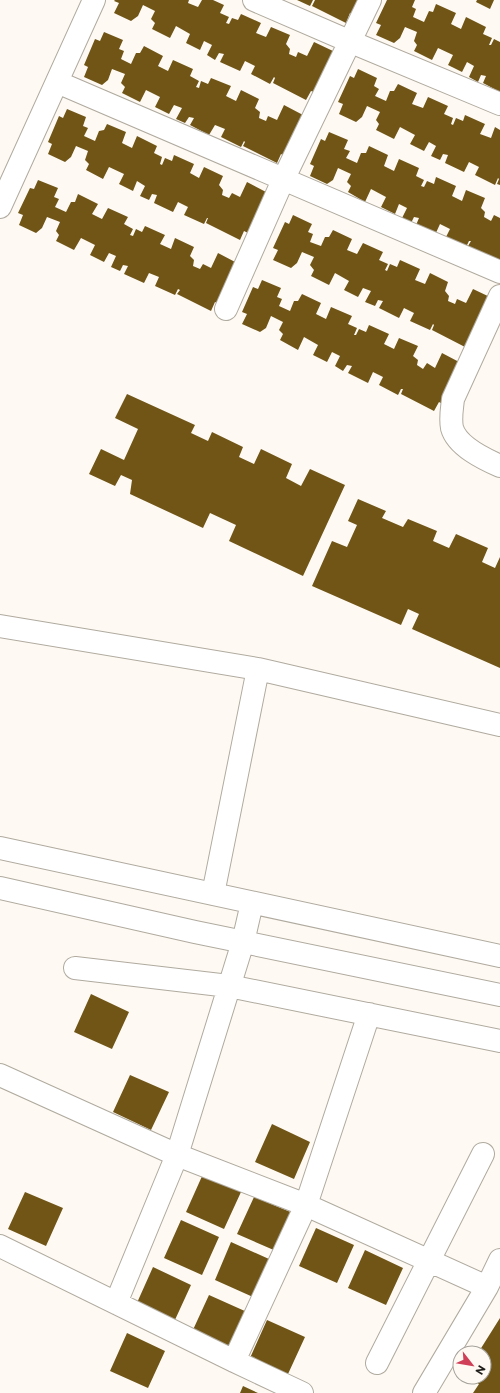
<svg xmlns="http://www.w3.org/2000/svg" width="500" height="1393" font-family="Montserrat,sans-serif">
	<rect width="100%" height="100%" fill="#fefaf3"/>
	<path fill="#705517" d="M115,0H189L188,3L198,7L202,0H213L224,5L220,13L229,17L226,23L229,24L232,18L238,20L241,14L261,23L256,33L266,37L271,27L290,35L286,44L290,49L289,54L296,57L298,52L307,56L314,42L333,51L328,62L334,64L319,94L311,91L306,100L273,83L275,78L274,77L270,84L251,74L255,66L245,61L240,71L220,62L224,54L219,53L215,60L207,55L212,45L204,41L200,50L186,43L190,34L176,26L170,38L152,29L155,23L151,19L155,11L143,5L138,16L131,21L114,13L119,3L114,1Z
		M297,0H313L310,6Z
		M315,0H366L358,17L350,13L346,23L312,6Z
		M387,0H415L412,7L416,9L413,17L424,22L429,11L433,12L436,4L456,13L451,24L461,29L466,17L486,27L483,34L492,38L489,45H491L494,39L500,42V92L483,83L486,76L481,75L478,82L469,77L474,66L467,62L462,72L448,65L453,55L438,48L432,60L414,51L417,45L414,41L417,32L405,27L400,38L394,43L376,35L381,25L376,23Z
		M477,0H494L490,9L476,2Z
		M104,32L123,40L119,49L124,51L121,59L131,64L136,53H140L144,46L163,56L158,66L168,71L173,60L193,69L190,76L199,81L196,87L199,88L201,81L208,84L211,78L231,86L226,96L236,101L241,90L259,99L255,108L260,112L259,118L266,121L268,116L277,120L284,105L303,115L288,158L281,154L277,163L243,146L245,142L244,141L241,147L221,137L225,129L215,125L209,135L190,125L194,118L189,117L185,123L176,119L182,108L174,105L169,114L155,107L160,97L146,90L140,102L122,93L125,87L121,83L125,74L112,69L108,80L102,85L84,77L88,67L84,65L95,39L100,41Z
		M358,69L377,78L374,86L379,89L375,96L386,101L390,91H394L398,84L417,93L412,104L423,108L428,97L448,106L444,114L453,118L451,124L453,125L456,118L463,121L465,115L485,124L480,134L491,138L495,127L500,130V185L497,184L499,179L498,178L495,185L475,175L479,167L469,162L464,172L445,163L448,155L443,154L440,160L431,156L436,146L429,142L424,151L410,144L415,135L400,127L394,139L376,130L379,124L376,120L380,112L367,106L362,117L356,122L339,114L343,104L338,102L350,76L354,78Z
		M67,109L86,117L83,126L88,128L84,136L95,141L99,131L104,130L107,124L126,132L122,143L132,148L137,136L157,146L154,153L162,157L160,164L162,165L165,158L172,161L174,155L194,164L190,173L199,178L204,167L223,176L219,185L223,190L222,195L229,198L232,193L240,197L247,182L266,192L252,235L244,231L240,240L206,223L208,218H207L204,224L184,215L188,207L178,202L173,212L154,203L157,195L152,194L149,200L140,196L145,186L137,181L133,191L119,184L124,174L109,167L103,179L86,170L89,164L85,160L88,151L76,146L71,157L65,162L48,154L52,144L48,142L59,116L63,118Z
		M329,132L348,140L344,149L350,151L346,158L357,163L361,153H366L369,146L388,155L384,166L394,171L399,159L419,168L416,176L424,180L421,186L424,187L427,181L434,184L436,177L456,186L452,196L462,201L466,190L485,198L481,208L485,212L484,217L491,221L494,215L500,218V262L468,246L471,241H469L466,247L446,237L450,229L440,224L435,235L416,225L419,218L414,217L411,223L402,218L407,208L399,204L395,214L381,207L386,197L371,189L365,202L348,192L351,186L347,182L351,174L338,168L333,180L327,184L310,176L314,166L310,164L321,139L325,141Z
		M38,180L58,188L54,197L59,199L55,207L66,212L71,202H75L78,194L98,204L92,214L102,219L108,208L128,217L124,224L133,229L130,235L133,236L136,229L142,232L145,226L165,235L160,244L171,249L175,238L194,247L190,256L194,260L193,266L200,269L203,264L211,268L218,253L237,263L223,306L215,302L211,311L177,294L180,290L178,289L175,295L155,286L159,277L149,273L144,283L124,274L128,266L123,265L120,271L111,267L116,256L109,253L104,262L90,255L95,245L81,238L74,250L56,241L59,235L56,231L60,222L47,217L42,228L36,233L19,225L23,215L18,213L30,188L34,189Z
		M293,215L312,224L308,232L313,234L310,242L321,246L325,237H329L333,230L352,239L347,250L357,254L363,243L383,252L379,260L388,264L385,270L387,271L390,264L397,267L400,260L420,269L415,280L425,284L430,273L448,282L445,291L449,296L448,301L455,304L457,299L466,303L473,289L492,298L465,347L432,330L434,325L433,324L430,330L410,321L414,313L404,308L399,318L379,308L383,301L378,300L375,306L365,302L371,291L363,288L358,297L344,290L349,281L335,273L329,285L311,276L314,270L310,265L314,257L302,252L297,263L291,268L273,260L278,250L273,248L285,222L289,224Z
		M262,280L281,288L277,297L282,299L279,306L290,311L294,301H298L302,294L321,303L316,314L326,319L331,307L352,316L348,324L357,328L354,335H356L359,329L366,332L369,325L389,334L384,344L394,349L399,338L418,346L413,356L418,360L417,365L423,369L427,363L435,368L442,353L461,363L446,406L439,402L434,411L401,394L403,389H401L398,395L379,385L383,377L373,372L368,383L348,373L352,366L347,365L343,371L335,366L340,356L332,352L327,362L313,355L318,345L304,337L298,350L280,340L283,334L279,330L283,322L271,316L266,328L260,332L242,324L247,314L242,312L253,287L258,289Z
		M127,394L195,425L191,433L208,441L212,432L243,447L239,457L254,464L261,449L292,464L286,478L301,486L310,469L345,485L303,576L229,541L236,525L210,513L203,528L130,494L132,480L121,475L115,486L89,474L101,449L124,460L138,429L115,418Z
		M358,499L386,511L382,518L403,527L408,519L437,531L433,541L449,548L456,534L488,548L482,562L495,568L500,557V668L412,629L419,614L408,609L401,625L312,586L332,541L347,547L357,525L348,521Z
		M91,994L129,1012L112,1049L74,1032Z
		M130,1075L169,1092L151,1130L113,1112Z
		M272,1124L310,1142L294,1179L255,1162Z
		M203,1174L241,1192L224,1229L186,1212Z
		M25,1192L63,1208L46,1246L8,1229Z
		M254,1197L293,1213L276,1251L237,1234Z
		M181,1220L219,1237L202,1275L164,1258Z
		M316,1228L354,1245L337,1283L299,1266Z
		M231,1242L269,1259L253,1297L215,1280Z
		M365,1250L403,1268L386,1305L348,1288Z
		M153,1267L191,1285L174,1322L136,1305Z
		M209,1295L247,1312L230,1349L192,1332Z
		M500,1318V1393H473L479,1384L467,1377H484V1353H478Z
		M267,1320L305,1337L288,1374L250,1358Z
		M127,1333L165,1351L148,1388L110,1371Z
		M243,1386L258,1393H240Z"/>
	<g fill="none" stroke-linecap="round" stroke-linejoin="round">
		<defs>
			<path id="minor" d="M254,0L351,42L500,104
				M57,82L500,272
				M0,207L94,0
				M500,296L453,399C452,409 450,418 452,428C457,446 484,459 500,466
				M226,309L283,180L370,0
				M0,626L258,669L500,725
				M0,848L500,956
				M0,888L195,932L500,995
				M213,894L258,669
				M75,968L229,986L500,1041
				M0,1075L177,1155L306,1205L487,1287
				M0,1246L234,1361L302,1393
				M116,1303L177,1155L243,942L252,903
				M234,1361L306,1205L369,1014
				M377,1363L483,1154
				M424,1393L487,1287L500,1260"/>
		</defs>
		<use href="#minor" stroke="#b0aa9f" stroke-width="24"/>
		<use href="#minor" stroke="#fff" stroke-width="22"/>
	</g>
	<g transform="translate(472 1365) rotate(121)"><circle r="19" fill="#fefaf3" stroke="#a5a29c"/>
	<path d="M0-3L7 15L0 10L-7 15Z" fill="#cf3f58"/>
	<text y="-6" font-size="11" font-weight="bold" text-anchor="middle" fill="#201e1a">N</text>
	</g>
</svg>
